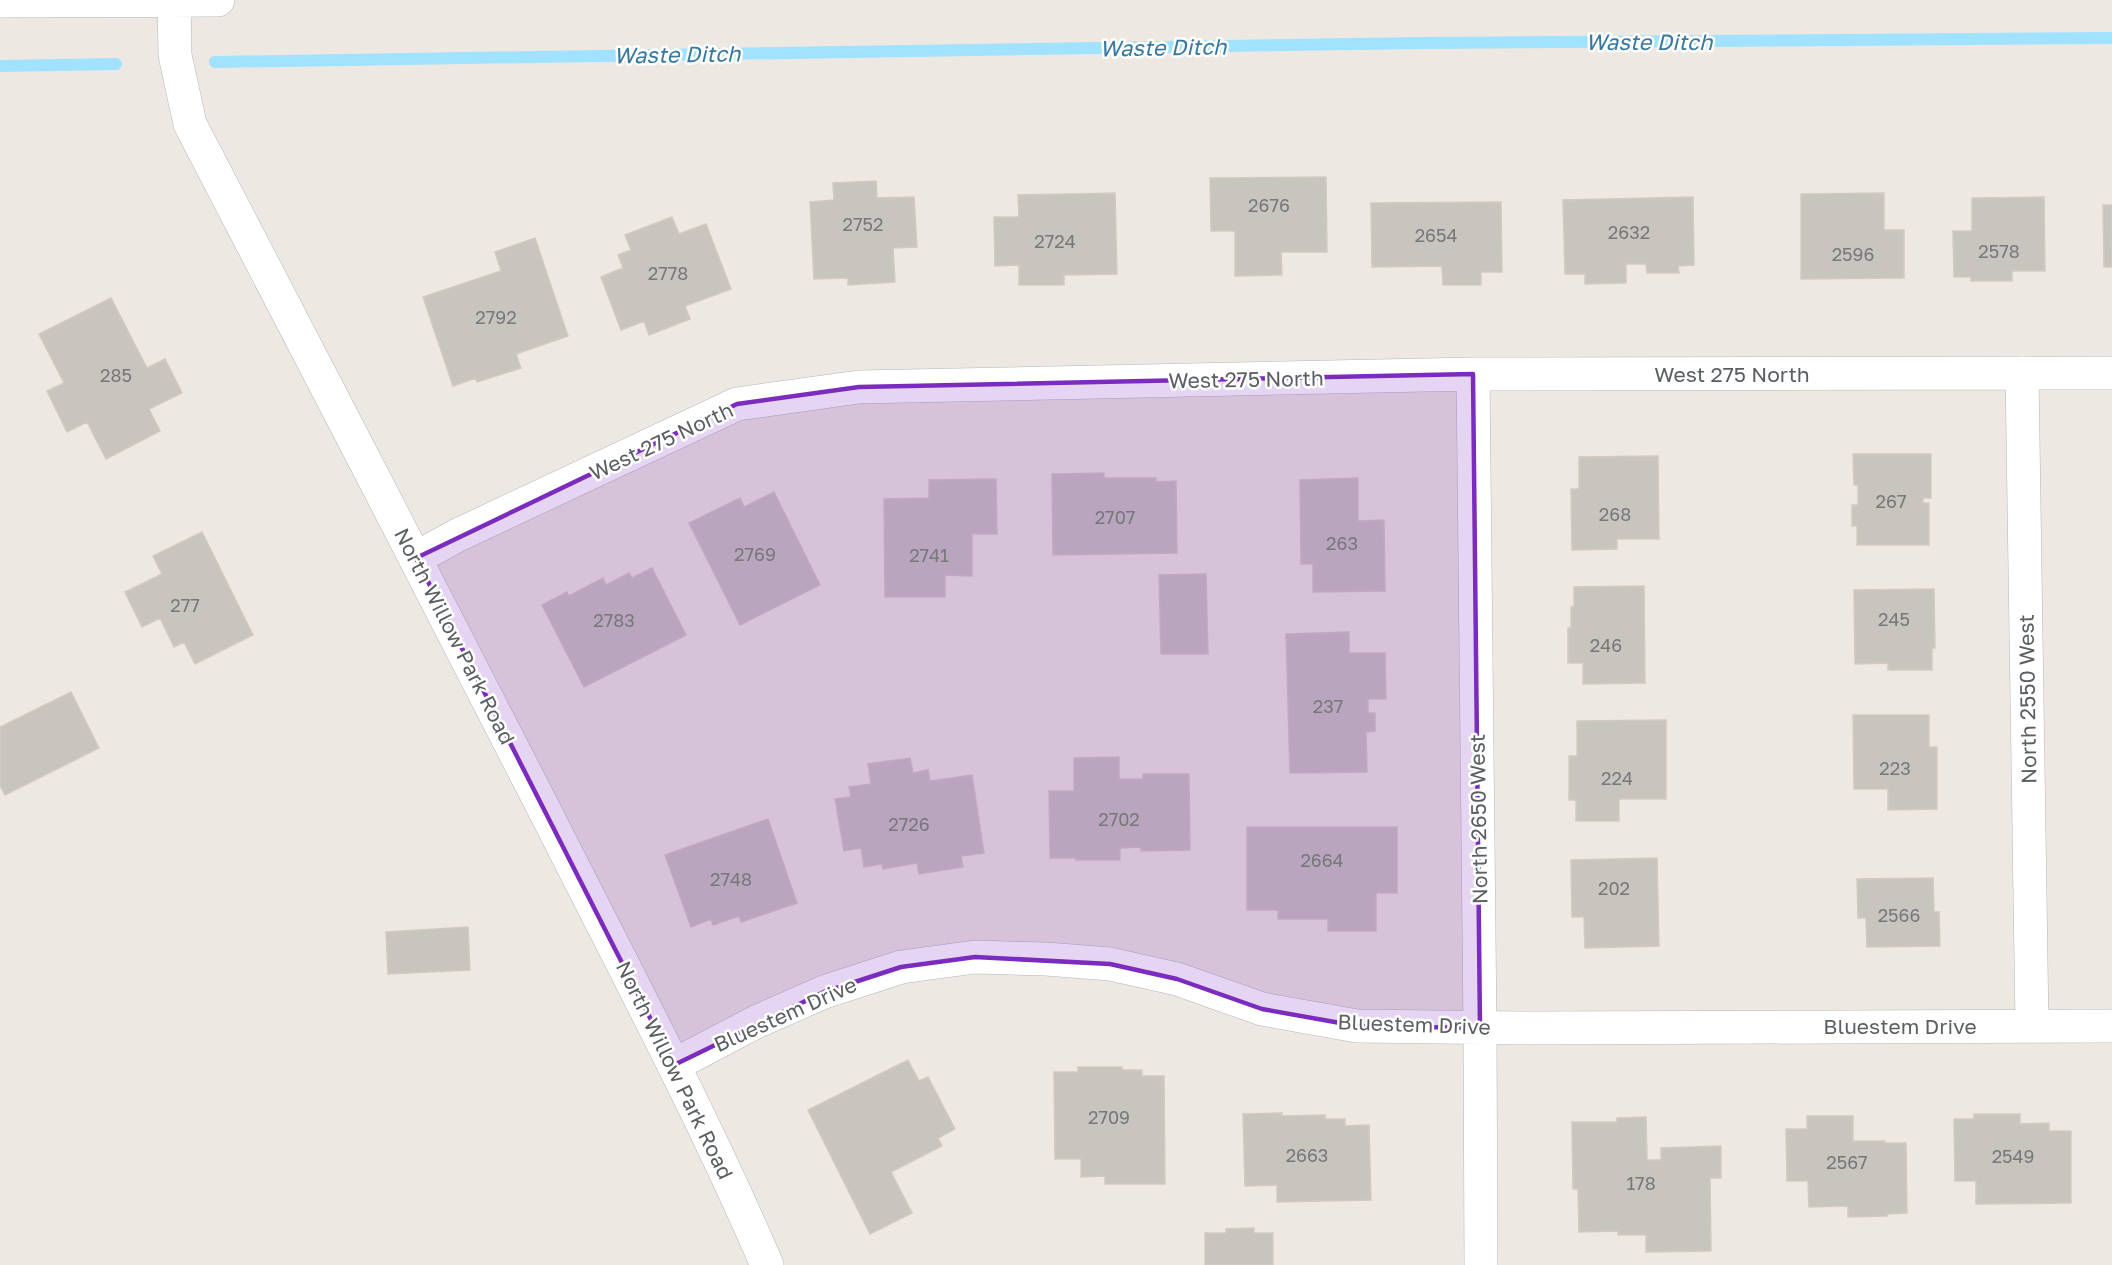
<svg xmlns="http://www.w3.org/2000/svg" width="2112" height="1265" font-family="'Golos Text',sans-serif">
	<rect width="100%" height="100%" fill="#ede9e2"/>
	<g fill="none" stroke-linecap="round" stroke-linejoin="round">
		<path stroke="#a0e2ff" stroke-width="12" d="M215,62L1420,43L2112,38
			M0,66L116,64"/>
	</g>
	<path fill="#c8c4be" stroke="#d2cac0" stroke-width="1.5" d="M1326,177L1327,252H1281L1282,275L1235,276V231H1211L1210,178Z
		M876,181L877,198L914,197L917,247L893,248L895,282L848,285V278L814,279L810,202L834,200L833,183Z
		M1115,193L1117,274L1064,275V285H1019V265L995,266L994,217H1019L1018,195Z
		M1884,193V230H1904V278L1801,279V194Z
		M1693,197L1694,265L1678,266L1679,273H1647L1646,264H1626V283L1585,284V274H1565L1563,200Z
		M2044,197L2045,271H2012V281H1971V277H1954L1953,231H1972V198Z
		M1501,202L1502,272H1481V285H1443L1442,266L1372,267L1371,203Z
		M2103,205H2112V267H2104Z
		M672,217L679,234L706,224L731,289L685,306L690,319L649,335L644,321L621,330L601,277L623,268L618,255L631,250L625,235Z
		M535,238L568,336L516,354L521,368L477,382L476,378L453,386L423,297L501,271L495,252Z
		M111,298L147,368L165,359L182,393L149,409L160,431L106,459L87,422L67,432L47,391L64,383L39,334Z
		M1853,454H1931V498H1923V503H1929V545H1857V526H1852V505H1858V485H1854Z
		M1658,456L1659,539H1617V549L1572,550L1571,489H1579V457Z
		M1104,473V478H1156V482L1176,481L1177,553L1053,555L1052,474Z
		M1358,478V521L1384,520L1385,591L1313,592V564H1301L1300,480Z
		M996,479L997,534H972V576L945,575V597H885L884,499L929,498V480Z
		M774,492L820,585L740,625L689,523L740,498L744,507Z
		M202,532L253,635L195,664L184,642L174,647L160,618L142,627L125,592L162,574L153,556Z
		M652,568L686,635L584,687L542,605L567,592L569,596L603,578L606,585L629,573L632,578Z
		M1206,574L1208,654H1161L1159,575Z
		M1644,586L1645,683L1583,684V663H1568V628H1571V607H1574V587Z
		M1934,589L1935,648H1932V670H1888V663L1855,664L1854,590Z
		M1349,632V653H1385L1386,699H1368V713H1375V731L1366,732L1367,772L1290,773L1286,634Z
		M71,692L99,748L5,795L0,785V727Z
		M1853,715H1929V747H1937V809L1888,810V789H1854Z
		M1666,720V799H1619V821H1576V800H1569V756H1577V721Z
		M1119,757V779H1143V774H1189L1190,850L1141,851V847L1120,848V860H1076V858H1050L1049,791H1074V758Z
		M910,758L913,773L928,770L930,781L972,775L984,853L961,856L963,867L919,874L917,863L883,869L882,864L864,867L861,848L844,851L835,799L851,797L849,787L871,784L868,764Z
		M768,819L797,903L741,922L739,916L713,925L711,919L691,927L665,855Z
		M1247,827H1397V893H1376V931H1328V919H1278V910H1247Z
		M1657,858L1659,946L1585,948L1584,917H1572L1571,860Z
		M1933,878L1934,912H1939L1940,946L1867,947L1866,918H1858L1857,879Z
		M468,927L470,970L388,974L386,932Z
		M908,1060L919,1081L928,1077L955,1129L938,1138L942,1146L891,1172L912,1213L870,1234L808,1110Z
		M1078,1067H1122V1070H1142V1076H1164L1165,1184H1105V1176L1081,1177V1159H1055L1054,1072H1078Z
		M1282,1113V1116L1325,1115V1119H1345V1126L1369,1125L1371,1200L1277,1202V1185L1245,1186L1243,1114Z
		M1974,1114H2020V1124L2049,1123V1131H2071V1203L1976,1204V1181H1955L1954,1119H1974Z
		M1807,1116H1853V1141H1885V1143H1906L1907,1213L1887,1214V1216L1848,1217V1206L1809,1207L1808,1181H1787L1786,1129H1807Z
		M1646,1117L1647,1160H1661V1148L1721,1146V1178H1710L1711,1251L1646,1252V1235H1618V1231L1579,1232L1578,1189H1573L1572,1122H1617V1118Z
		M1254,1228V1233H1273V1265H1205V1233H1226V1229Z"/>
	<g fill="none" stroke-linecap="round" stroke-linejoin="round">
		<defs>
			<path id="minor" d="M174,0L175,55L190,124C311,356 431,588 550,821C624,968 702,1114 767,1265
				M0,1L218,0
				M2022,373L2032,1026
				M1473,374L1480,1028L1481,1265
				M416,558L458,535L737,404L859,387L1473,374L2112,373
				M674,1065L756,1022L824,992L901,967L975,957L1046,959L1110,964L1177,979L1262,1009L1357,1026L1522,1028L2112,1026"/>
		</defs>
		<use href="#minor" stroke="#b2b6ba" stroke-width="34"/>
		<use href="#minor" stroke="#fff" stroke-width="33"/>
	</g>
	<path fill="#7b2cbf" fill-opacity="0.2" stroke="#7b2cbf" stroke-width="4.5" stroke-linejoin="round" d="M1473,374L1480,1028L1357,1026L1262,1009L1177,979L1110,964L975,957L901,967L824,992L674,1065L416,558L737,404L859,387Z"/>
	<g text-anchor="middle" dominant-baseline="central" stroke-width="5" stroke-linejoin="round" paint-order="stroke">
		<g font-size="18" fill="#76787a">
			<text x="1269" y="205">2676</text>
			<text x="863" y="224">2752</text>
			<text x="1629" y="232">2632</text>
			<text x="1436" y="235">2654</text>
			<text x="1055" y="241">2724</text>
			<text x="1999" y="251">2578</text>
			<text x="1853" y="254">2596</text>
			<text x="668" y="273">2778</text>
			<text x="496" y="317">2792</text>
			<text x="116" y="375">285</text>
			<text x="1891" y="501">267</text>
			<text x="1615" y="514">268</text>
			<text x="1115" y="517">2707</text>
			<text x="1342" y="543">263</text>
			<text x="755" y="554">2769</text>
			<text x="929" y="555">2741</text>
			<text x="185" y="605">277</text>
			<text x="1894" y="619">245</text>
			<text x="614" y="620">2783</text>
			<text x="1606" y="645">246</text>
			<text x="1328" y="706">237</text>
			<text x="1895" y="768">223</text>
			<text x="1617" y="778">224</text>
			<text x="1119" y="819">2702</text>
			<text x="909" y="824">2726</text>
			<text x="1322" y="860">2664</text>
			<text x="731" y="879">2748</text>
			<text x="1614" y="888">202</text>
			<text x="1899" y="915">2566</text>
			<text x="1109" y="1117">2709</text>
			<text x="1307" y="1155">2663</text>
			<text x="2013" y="1156">2549</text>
			<text x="1847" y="1162">2567</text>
			<text x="1641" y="1183">178</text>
		</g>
		<g font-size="21" fill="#5a5f63" stroke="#fff">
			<text x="1732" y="374">West 275 North</text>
			<text transform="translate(1246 379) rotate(-1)">West 275 North</text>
			<text transform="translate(661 441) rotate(-25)">West 275 North</text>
			<text transform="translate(455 636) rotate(63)">North Willow Park Road</text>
			<text transform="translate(2027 699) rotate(-91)">North 2550 West</text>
			<text transform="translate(1478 819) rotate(-91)">North 2650 West</text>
			<text transform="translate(785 1014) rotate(-24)">Bluestem Drive</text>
			<text transform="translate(1414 1024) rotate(2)">Bluestem Drive</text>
			<text x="1900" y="1026">Bluestem Drive</text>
			<text transform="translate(675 1070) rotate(64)">North Willow Park Road</text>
		</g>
		<g font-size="22" font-style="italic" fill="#3779a1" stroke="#fff">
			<text x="1649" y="41">Waste Ditch</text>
			<text transform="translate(1163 47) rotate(-1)">Waste Ditch</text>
			<text transform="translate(677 54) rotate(-1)">Waste Ditch</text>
		</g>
	</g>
</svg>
